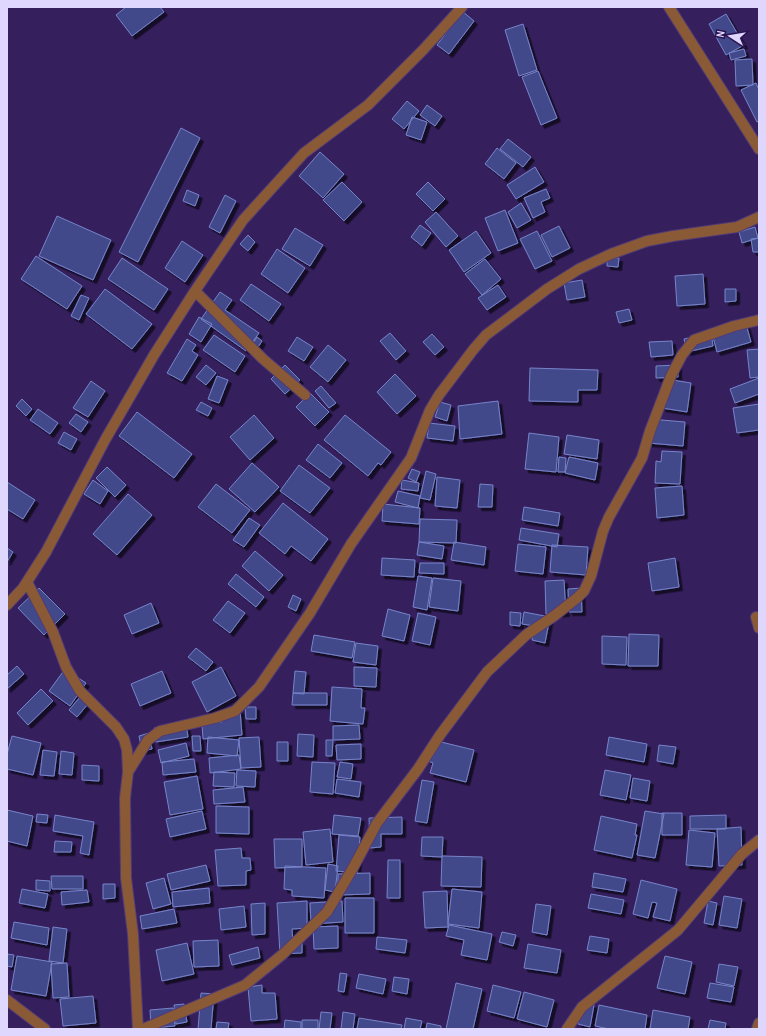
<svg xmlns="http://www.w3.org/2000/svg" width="766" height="1036" font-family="'Archivo Narrow',sans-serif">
	<defs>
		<filter id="shadow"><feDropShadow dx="3.5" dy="3.5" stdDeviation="0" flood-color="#0009"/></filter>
	</defs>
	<rect width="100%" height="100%" fill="#351f5d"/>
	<path fill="#424a8b" stroke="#7784ca" filter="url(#shadow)" d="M126,7H160L164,12L132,36L116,15Z
		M462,11L474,21L449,54L437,45Z
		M726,14L744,45L726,55L709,24Z
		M523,24L537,70L519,76L505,30Z
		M744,49L746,56L731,60L729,53Z
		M752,59L753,85L736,86L735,60Z
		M538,71L557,118L541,125L522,77Z
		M756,83L759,90V121L757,122L741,90Z
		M407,101L419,111L404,129L392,119Z
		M427,105L442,116L435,126L420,115Z
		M412,117L427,122L421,140L406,135Z
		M181,128L200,138L138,262L119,252Z
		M508,139L531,157L523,167L500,149Z
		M497,148L516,163L504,179L485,164Z
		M320,152L344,174L323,198L299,176Z
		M535,167L544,182L516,199L507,185Z
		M342,182L362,202L344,221L323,200Z
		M428,182L445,199L433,211L416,194Z
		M546,189L550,198L541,202L545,212L533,218L524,198Z
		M187,190L199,195L195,206L183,201Z
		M225,195L236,201L220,233L209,227Z
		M521,203L531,220L517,228L508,212Z
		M505,210L518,243L498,251L485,218Z
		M436,212L458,236L446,247L425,222Z
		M57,216L111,240L93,280L39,256Z
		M420,225L431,233L422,246L411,237Z
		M559,226L570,248L552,257L541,235Z
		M755,227L758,238L742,243L739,232Z
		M295,228L323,245L310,266L282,249Z
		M476,231L491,253L464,272L449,250Z
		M537,231L552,261L535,269L520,239Z
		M248,235L255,242L248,251L240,244Z
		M759,238V252H753L751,239Z
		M182,241L203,255L185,282L165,268Z
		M277,249L305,268L288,293L261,274Z
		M36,256L82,286L67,309L21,279Z
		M607,257L619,258L618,267L607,266Z
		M122,258L168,289L154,310L108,279Z
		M485,259L501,279L482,295L465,274Z
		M703,274L705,304L677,306L675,276Z
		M582,280L585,297L567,300L564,283Z
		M251,284L281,304L269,321L240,300Z
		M498,285L506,297L487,310L478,298Z
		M105,289L152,324L132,349L86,314Z
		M725,289H736V301L725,302Z
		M220,292L232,300L225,310L259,333L246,351L201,319Z
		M81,295L89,298L79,320L71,316Z
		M629,309L632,320L619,323L616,312Z
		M199,317L212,324L201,342L189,334Z
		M746,324L751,342L717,352L712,333Z
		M390,333L406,351L396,360L380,341Z
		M711,333L713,346L687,352L684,339Z
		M432,334L444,347L435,355L423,342Z
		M214,335L245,356L235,372L203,350Z
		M257,337L262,341L255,352L250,348Z
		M297,337L313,347L304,361L288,351Z
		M187,339L196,345L192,351L198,355L182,381L167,373Z
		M672,341L673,355L651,357L649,342Z
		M328,345L346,360L328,382L310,367Z
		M759,349V377L750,378L747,350Z
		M206,365L216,373L206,385L196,377Z
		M285,365L300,380L285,394L271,379Z
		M678,365V377L656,378V366Z
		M530,368L598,370L597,390H578V402L529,401Z
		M395,374L416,396L397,414L377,392Z
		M217,376L228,380L219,403L208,399Z
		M759,378V394L735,403L730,389Z
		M666,379L691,383L687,412L662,408Z
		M91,381L105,391L88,417L73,408Z
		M321,386L336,403L329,408L315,391Z
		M310,393L329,412L315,426L296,407Z
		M22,399L32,409L26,416L16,406Z
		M498,401L502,434L460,439L458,406Z
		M201,402L212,408L208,416L196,410Z
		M440,402L451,405L447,421L435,417Z
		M759,404V430L737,433L733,408Z
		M38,409L58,423L50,434L30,420Z
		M137,412L192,454L174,478L119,436Z
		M76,414L88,422L81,432L69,423Z
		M254,415L274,438L250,460L230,437Z
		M345,415L391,452L381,465L378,463L368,476L324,440Z
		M650,419L685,422L683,446L648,443Z
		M429,423L455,426L453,441L427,438Z
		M64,432L77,439L71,450L58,443Z
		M529,433L559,437L556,472L525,469Z
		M567,435L599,440L597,459L564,454Z
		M318,444L342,463L330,478L306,460Z
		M662,451L682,452L680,484L655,483L656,461L661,462Z
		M559,457L566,458L565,472H558Z
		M569,457L598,463L595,480L565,473Z
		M252,463L279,487L255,512L229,489Z
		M299,465L330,488L310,513L280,491Z
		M107,467L126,485L115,497L96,478Z
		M412,469L420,472L416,482L408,478Z
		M426,471L436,474L430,500L420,498Z
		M437,477L460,480L457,508L435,506Z
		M93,480L108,491L100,504L84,494Z
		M402,480L419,483L418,491L401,489Z
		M7,482L35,500L23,519L7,509Z
		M216,484L250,510L232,533L198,507Z
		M480,484L493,485L492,507H478Z
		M682,486L684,515L657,518L655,488Z
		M398,491L420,496L418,508L395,502Z
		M128,494L152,515L117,555L93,534Z
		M283,503L328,539L311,561L291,546L285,554L259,533Z
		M383,504L420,508L419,524L382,521Z
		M524,507L560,513L558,526L522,520Z
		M249,518L260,525L244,547L233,540Z
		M420,519L457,520L456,543L419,542Z
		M521,528L559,534L557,547L519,540Z
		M419,542L444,546L442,559L417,555Z
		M454,542L486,547L484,565L451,560Z
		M518,544L546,547L543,574L515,571Z
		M552,545L588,547L586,575L550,572Z
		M7,548L13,552L7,562Z
		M255,551L283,575L269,591L242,566Z
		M382,558L415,560L414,577L381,575Z
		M675,558L679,587L652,591L648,563Z
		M420,563H444V574L419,573Z
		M236,574L264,597L256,607L228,584Z
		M418,576L432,578L427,610L413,607Z
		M433,578L461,581L458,611L429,607Z
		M564,580L566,613L546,614L545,581Z
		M39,588L65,614L44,635L18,608Z
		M581,588L582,612H569L568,589Z
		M293,595L301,599L296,611L288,607Z
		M228,601L245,613L230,633L213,620Z
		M151,603L159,623L132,634L124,615Z
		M388,609L410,615L404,641L382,636Z
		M510,612L521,613L520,626L510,625Z
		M524,612L550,617L545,643L532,640L535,626L522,624Z
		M418,613L436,617L430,645L412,641Z
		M629,634L659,635L658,666H628Z
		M314,635L355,642L352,658L311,651Z
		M602,636L627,637L626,665L602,664Z
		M356,643L378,646L376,665L353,662Z
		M196,648L213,662L206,671L188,657Z
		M17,666L24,674L7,689V675Z
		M221,667L236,696L207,712L192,682Z
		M354,667L377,668L376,687L354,686Z
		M65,669L86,683L70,706L49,691Z
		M162,671L171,693L140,706L131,684Z
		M295,671L306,672L304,694L293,693Z
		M332,687L362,689L361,708H365L363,724L330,721Z
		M41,689L53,701L28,725L17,713Z
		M85,691L93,698L77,717L69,710Z
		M293,693H327V705H292Z
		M245,707H256V719H246Z
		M240,710L242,735L203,739L202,724L222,722L221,713Z
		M186,724L188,737L156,742L154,728Z
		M359,725L360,739L333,740V726Z
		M149,733L152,749L142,751L139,736Z
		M298,734L314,735L313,757L297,756Z
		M12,736L41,743L33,775L7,769V754Z
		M192,736H200L201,751H193Z
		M208,737L239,740L237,756L207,753Z
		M259,737L261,767L241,768L239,738Z
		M609,737L647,744L644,762L606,755Z
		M326,740H333L332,756H326Z
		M433,740L474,750L466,782L430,773L433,763L428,761Z
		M277,742H288V761H277Z
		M186,743L189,756L161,763L158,750Z
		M361,744V759L337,760L336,745Z
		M659,745L676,747L673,764L657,761Z
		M43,750L57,752L54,776L40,775Z
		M61,751L74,753L72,775L59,774Z
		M239,755L241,769L210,773L209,758Z
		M194,759L196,772L163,775L162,762Z
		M312,762L335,763L333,794L310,792Z
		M340,762L353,764L351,779L337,777Z
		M82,765L99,766V781L82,780Z
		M237,770L256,771L255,787L236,786Z
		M605,770L631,775L626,800L600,795Z
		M214,772L235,773L234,787L213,786Z
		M197,776L203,809L170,815L164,782Z
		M633,778L650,781L647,801L630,798Z
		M337,779L361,782L359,797L335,793Z
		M422,780L434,782L427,823L415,821Z
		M243,787L245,802L214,804L213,790Z
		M216,806L249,807V834L216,833Z
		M7,810L33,816L27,846L7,841Z
		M202,811L206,829L170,837L166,819Z
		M645,811L664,814L655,858L637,855Z
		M662,813H682V835H662Z
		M37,814L48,815L47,823L36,822Z
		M55,815L94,822L89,855L80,853L83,836L53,831Z
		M334,815L361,818L358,836L332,834Z
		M726,815V829H690V816Z
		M601,816L637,824L635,835H637L632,858L594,850Z
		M402,817V834H381V847L370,848L369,818Z
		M741,827L742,865L719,866L717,829Z
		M330,829L333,862L306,865L303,832Z
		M689,830L715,833L712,867L686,865Z
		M339,835L360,837L357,873L336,871Z
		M422,837H443L442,857L421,856Z
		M274,839H302V867L275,868Z
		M55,841L72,842L71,852H54Z
		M241,848L242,858H250L251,870L246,871V885L218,886L215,850Z
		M442,856L482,857L481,887L441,886Z
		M388,860H400V898H387Z
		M328,864L338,866L335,892L325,890Z
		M206,865L210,881L171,890L167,874Z
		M285,866L326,868L324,898L292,896V890L284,889Z
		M370,873V894L338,895V874Z
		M594,873L626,879L623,892L592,887Z
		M51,876H83V889H52Z
		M164,878L171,904L153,909L146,883Z
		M36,880L50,881V891L36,890Z
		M641,880L677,889L670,921L653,917L657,903L652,902L648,918L633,914Z
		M103,884H115V898L103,899Z
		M209,888L210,903L173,907L172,892Z
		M22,889L48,894L45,908L19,903Z
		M452,889L482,892L479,928L448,924Z
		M87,890L89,902L62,905L61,892Z
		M447,891L448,927L425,928L423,892Z
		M591,894L624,900L621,914L588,908Z
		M724,896L742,899L737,928L719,925Z
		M345,898H374V933H345Z
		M307,901V928L292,929L293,943L302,942V953L280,954L277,903Z
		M342,901L343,922L311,924L310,903Z
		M708,901L717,903L713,925L704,923Z
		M265,903V934L252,935L251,904Z
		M536,904L551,906L547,935L532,932Z
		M244,906L246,927L221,930L219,909Z
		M174,909L177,923L142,929L140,916Z
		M14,922L49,928L47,945L11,938Z
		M449,925L492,934L487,960L461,955L464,940L446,936Z
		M338,926V948L314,949L313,927Z
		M53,927L67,929L63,963L49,961Z
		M502,932L516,935L513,946L499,942Z
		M590,936L609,939L607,953L587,950Z
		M377,937L407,940L405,953L376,949Z
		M218,940L219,966L194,967L193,941Z
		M187,943L194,974L162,981L156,950Z
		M528,944L561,950L557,973L524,968Z
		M258,947L260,958L232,965L229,955Z
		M7,954L14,955L12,967L7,966Z
		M17,956L52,962L46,996L11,990Z
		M665,956L692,962L685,994L657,988Z
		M67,963L69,997L53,998L51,964Z
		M719,964L738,967L734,986L716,982Z
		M340,973L347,974L344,992L338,991Z
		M359,974L386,979L383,994L356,988Z
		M394,977L409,979L407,994L392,991Z
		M456,983L482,989L473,1029H446Z
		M710,983L734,987L731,1002L707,998Z
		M262,985V993H275L277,1019L251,1021L248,987Z
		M493,985L521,992L514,1018L487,1011Z
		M524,992L554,1000L547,1027L517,1019Z
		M201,993L214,994L211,1029H198Z
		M93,996L96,1023L63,1026L60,999Z
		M582,1002L594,1005L590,1027L578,1024Z
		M184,1004L187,1022L176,1024L174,1005Z
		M599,1005L647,1015L645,1029H609L595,1026Z
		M173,1008L175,1026L151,1028L150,1010Z
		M653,1010L690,1017L688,1029H650Z
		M321,1012L332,1013L330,1029H319Z
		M343,1012L355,1014L353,1029H341Z
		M359,1018L402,1025L401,1029H357Z
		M406,1018L422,1021L420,1029H404Z
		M285,1020L301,1022V1029H284Z
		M302,1020H318V1029H302Z
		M710,1020L726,1023L725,1029H708Z
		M217,1022L229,1023L228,1029H216Z
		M427,1023L441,1026V1029H426Z"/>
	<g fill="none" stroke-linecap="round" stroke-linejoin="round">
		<defs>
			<path id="minor" d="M195,291L263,359L305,395
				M27,582L53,632L66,667L80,691L116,727L124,739L127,750L128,772L125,798L126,878L133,934L138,1029
				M7,605L23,588L46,552L105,440L154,355L195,291L243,220L304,153L368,105L423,50L462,7
				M756,617L759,628
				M128,772L148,740L160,731L215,718L235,711L259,687L310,613L351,544L411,458L430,410L439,395L473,350L486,335L547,289L579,269L611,254L647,241L673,236L737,227L759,217
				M7,1000L45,1029
				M143,1029L245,985L283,954L327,912L353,868L377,823L418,769L440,735L487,672L526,635L554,616L577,598L584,591L591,576L603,531L609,517L642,458L650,431L671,376L682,355L694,340L734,326L759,320
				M567,1029L582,1007L678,930L742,854L759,840
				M757,1029L759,1023"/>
			<path id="tertiary" d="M669,7L759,149"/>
		</defs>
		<use href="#minor" stroke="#503c77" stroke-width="12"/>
		<use href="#tertiary" stroke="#503c77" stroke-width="12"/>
		<use href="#minor" stroke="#8a5935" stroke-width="10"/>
		<use href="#tertiary" stroke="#8a5935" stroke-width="10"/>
	</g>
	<rect width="766" height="1036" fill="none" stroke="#dfd7fd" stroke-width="16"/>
	<g transform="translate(730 36) rotate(282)" stroke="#2b1452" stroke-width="3" paint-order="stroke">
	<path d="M0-3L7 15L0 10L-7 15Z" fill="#dfd7fd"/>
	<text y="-6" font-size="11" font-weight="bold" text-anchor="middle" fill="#dfd7fd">N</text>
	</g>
</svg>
